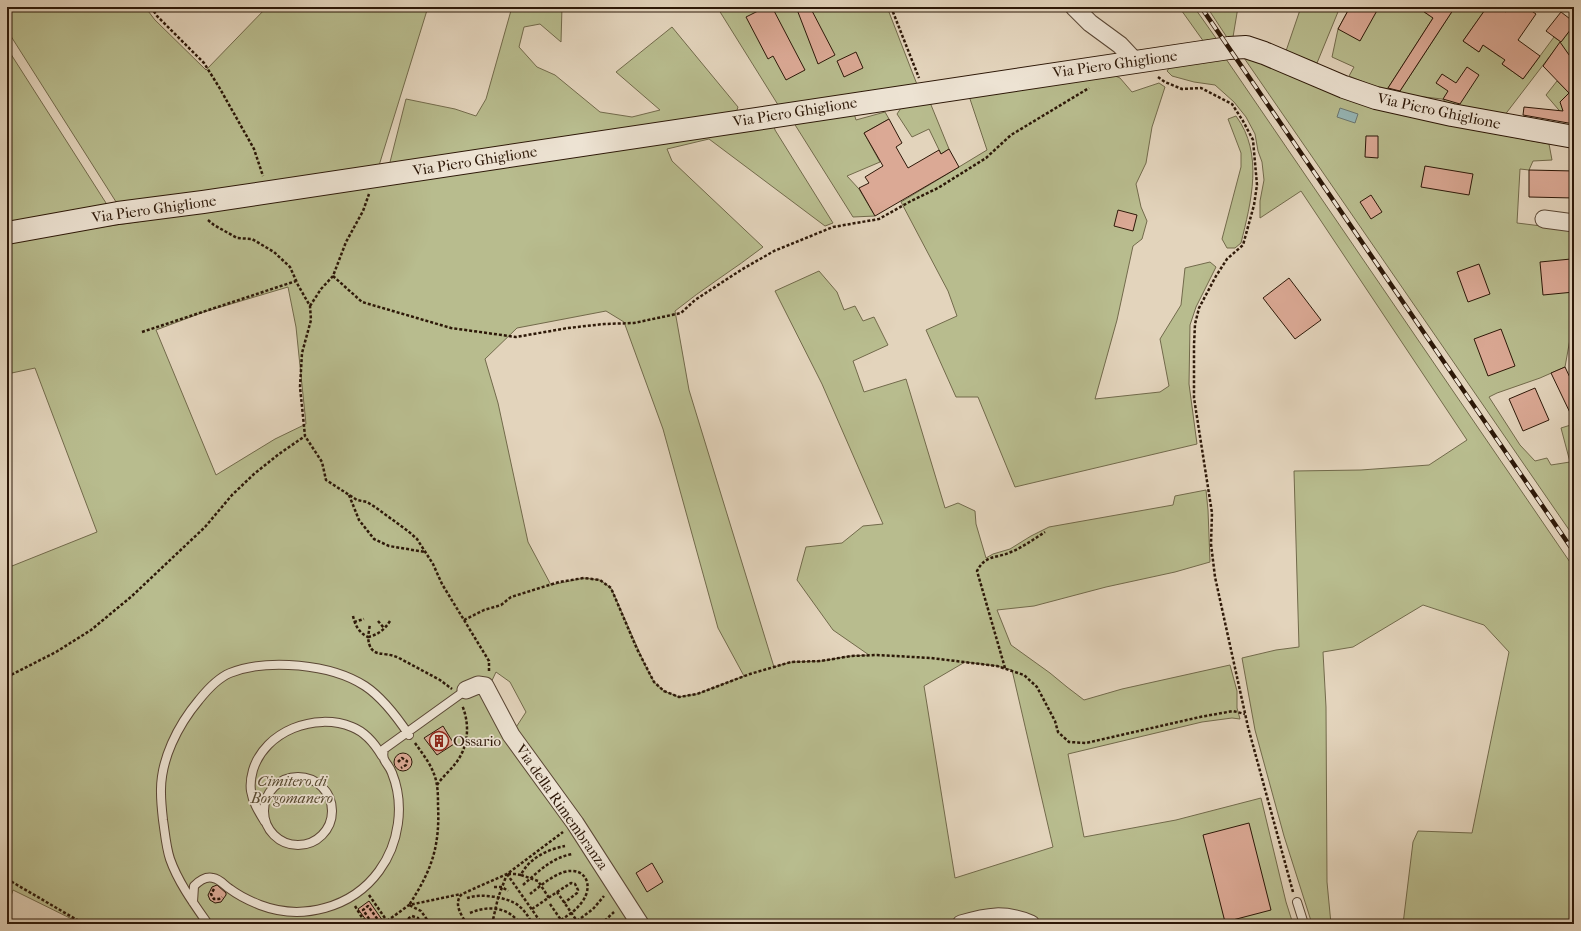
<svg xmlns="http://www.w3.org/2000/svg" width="1581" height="931" font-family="'IM FELL French Canon',serif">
	<rect width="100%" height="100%" fill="#e3d4bc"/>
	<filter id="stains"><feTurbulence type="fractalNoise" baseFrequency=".005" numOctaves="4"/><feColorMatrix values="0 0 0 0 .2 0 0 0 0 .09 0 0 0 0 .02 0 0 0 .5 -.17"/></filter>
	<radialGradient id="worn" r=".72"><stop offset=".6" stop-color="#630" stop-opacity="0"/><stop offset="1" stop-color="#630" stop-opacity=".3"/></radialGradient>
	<path fill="#b8bc8e" stroke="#726a4b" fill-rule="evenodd" d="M7,7H145L155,20L206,70L267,7H428L377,172L118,205L7,30Z
		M512,7H562L561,42L540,24L524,27L519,47L537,67L555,75L600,112L632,117L660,110L616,72L672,27L738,107L735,116L388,170L406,99L455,109L476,116L486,99Z
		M717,7H887L918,87L780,108Z
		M1179,7H1194L1218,41L1204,42Z
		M1207,7H1238L1233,37L1228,39Z
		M1301,7H1340L1317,63L1286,51Z
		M1350,7H1417L1433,18L1386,91L1349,76L1354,67L1332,57L1338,29Z
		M1455,7H1487L1463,41L1479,52L1483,45L1500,57L1515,36L1519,41L1502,64L1523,79L1554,37L1561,42L1574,25V62L1560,43L1504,116L1456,109L1442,99L1398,94Z
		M7,48L106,203L102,209L7,226Z
		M1242,55L1449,125L1549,144L1552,160L1533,161L1529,170L1520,169L1517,223L1574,230V334L1570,339L1565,367L1540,378L1497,393L1489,397L1520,445L1535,461L1547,458L1551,465L1570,462L1561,428L1574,424V537Z
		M1226,59L1574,568V924H1403L1413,842L1418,831L1472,833L1509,652L1484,625L1423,605L1353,647L1323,652L1326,707L1327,882L1331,924H1312L1284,836L1255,730L1242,658L1276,650L1299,647L1294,471L1361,470L1429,465L1467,440L1301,191L1260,218V201L1264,180L1262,162L1258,151L1255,134L1246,117L1234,102L1215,85L1194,82L1172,76L1167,71L1172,64Z
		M1109,73L1120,78L1132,92L1159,83L1165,87L1152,127L1146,163L1136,184L1141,207L1147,221L1142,239L1133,246L1117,320L1095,399L1160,392L1169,386L1160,339L1181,305L1185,268L1210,262L1216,267L1196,307L1190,325L1189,384L1197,444L1015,487L978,397H956L926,330L957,316L948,291L901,202L987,150L968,93Z
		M1557,81L1566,90L1574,83L1564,116L1546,95Z
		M929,100L949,149L941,154L929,129L912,137L897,114L903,105Z
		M853,110L856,120L885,112L889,119L864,133L880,162L847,176L859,189L875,216L853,217L792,120Z
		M1236,116C1264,154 1251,202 1241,243L1235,248H1227L1222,239L1241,167V153L1228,119Z
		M773,122L775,130L833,223L825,226L709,139L667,149L672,161L763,247C735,269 703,288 675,311L689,390L774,667L791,662L821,661L851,656L869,655L833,630L797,580L806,547L842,543L863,526L883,524L822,384L775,291L819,271L837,292L844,310L855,306L863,321L874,317L888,345L853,361L864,392L906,379L945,508L958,503L975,511L976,524L986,558L993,554L1010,549L1031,536L1049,527L1173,505L1175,496L1206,490L1208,510L1210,562L1175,572L1106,587L1034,606L997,610L1011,645L1050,673L1067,687L1084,700L1122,689L1230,665L1237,691V708L1240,719L1232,718L1202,722L1068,754L1084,837L1176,820L1261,798L1286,902L1293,924H82L13,890L7,909V568L97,532L35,368L7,374V241L272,202ZM288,287L296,327L306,424L275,439L216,475L156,330L204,312ZM606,311L624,322L663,429L718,628L744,676L697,694L679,697L664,691L654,682L646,667L611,588L600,580L584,578L551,585L528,542L498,403L485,359L517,328ZM965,662L997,666L1012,670L1053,847L955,878L924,686ZM496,672L510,682L526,712L511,735L488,689Z"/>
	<path fill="#96b7b7" stroke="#6c7771" d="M1340,108L1358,114L1355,123L1337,117Z"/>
	<path fill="#dba995" stroke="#2d1808" d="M766,7H772L805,70L786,80L773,56L768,59L746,17Z
		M796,7H810L835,55L818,64Z
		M1350,7H1379L1360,41L1338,29Z
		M1417,7H1455L1400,91L1388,88L1433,18Z
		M1487,7H1499L1506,12L1509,7H1526L1536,14L1518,40L1540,56L1523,79L1502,64L1505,60L1483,45L1479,52L1463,41Z
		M1561,12L1574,22V25L1561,42L1546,31Z
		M1560,42L1574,62V124L1523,115L1524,107L1563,111L1560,102L1569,93L1543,66Z
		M856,52L863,68L844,77L837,61Z
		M1467,67L1479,75L1460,104L1443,99L1448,91L1436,83L1442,74L1456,83Z
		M889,119L902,143L896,147L908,168L939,150L941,154L949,149L959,167L875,216L859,188L869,183L865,177L883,166L864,133Z
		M1366,136H1378V158L1365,157Z
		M1425,166L1473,174L1469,195L1421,187Z
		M1529,170L1574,171V198L1529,197Z
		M1371,195L1382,212L1371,219L1360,202Z
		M1118,210L1137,215L1133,231L1114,226Z
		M1571,259L1574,292L1543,295L1540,262Z
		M1479,264L1490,294L1468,302L1457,272Z
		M1289,278L1321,320L1295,339L1263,298Z
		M1501,329L1515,366L1488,376L1474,339Z
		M1565,367L1574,386V421L1551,373Z
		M1535,388L1549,420L1523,431L1509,399Z
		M443,726L454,744L437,755L424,738Z
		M394 762a9 9 0 1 1 18 0a9 9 0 1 1-18 0Z
		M1249,823L1271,910L1225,922L1203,835Z
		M652,863L663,882L647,892L636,873Z
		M217,885L226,893V895L221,902L215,903L210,900L208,895L212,887Z
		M369,901L385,924H369L358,909Z"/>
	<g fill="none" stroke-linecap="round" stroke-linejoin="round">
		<defs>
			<path id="lane" d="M264 811a34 34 0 1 1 68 0a34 34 0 1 1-68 0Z
				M265,822C259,812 253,803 251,791C250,784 251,777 253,770C265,731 315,712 352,727C365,732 375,744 382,756
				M193,902L194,886C199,881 206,876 213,878C220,879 224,885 230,889C238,895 250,901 260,905C302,921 352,908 379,871C399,844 405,805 392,773C388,762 381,762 384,749L466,690
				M1297,902L1304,924
				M208,924C194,904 178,882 170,859C166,847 165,833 163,820C162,811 161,802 161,793C160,760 178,725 199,700C207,690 218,678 230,673C268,658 331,664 365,686C383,698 397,717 409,735"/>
			<path id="street" d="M1074,7L1090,23L1120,45L1135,61
				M1544,219L1574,223
				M466,690L478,685L485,686L511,735L575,823L640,924
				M961,924C988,916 1004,913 1031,924"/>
			<path id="secondary" d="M7,233L118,213L203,202L1229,48L1246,47L1264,53L1344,87L1376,98L1452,115L1574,137"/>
		</defs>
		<use href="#lane" stroke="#5a4735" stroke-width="10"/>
		<use href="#street" stroke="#5a4735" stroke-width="19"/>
		<use href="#secondary" stroke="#2d1808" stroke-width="24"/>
		<path stroke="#2d1808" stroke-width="2.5" stroke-dasharray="3 2" stroke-linecap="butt" d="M151,7L157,16L204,63L219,87L254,149L263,176
			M891,7L919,78
			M1571,11L1574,7
			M1158,77L1165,82L1182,89L1201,88L1232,104L1243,121L1253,140L1257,185L1254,205L1243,245L1227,259L1216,276L1199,308L1195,324L1194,345V398L1212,513L1211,544L1215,577L1248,727L1293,892
			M208,220L214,225L237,238L252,239L274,252L290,267L298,285L310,306L311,320L302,353L300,387L305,436L322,462L326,480L357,500L367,502L375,507L408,531L417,539L433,564L442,584L489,661V672
			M333,276L362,302L451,328L516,337L568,328L604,324L634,323L681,313L695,300L741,270L774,251L833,227L879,219L911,201L938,188L986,158L1011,135L1089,88
			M310,306L321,289L333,276L346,242L363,211L369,194
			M142,332L296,281
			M349,495L359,520L374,539L389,546L425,552
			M353,616C355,625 359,633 368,637L370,624
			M464,620L484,610L501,605L511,597L559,582L584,578L600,580L611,588L637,649L654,682L664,691L679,697L697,694L750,674L791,662L821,661L851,656L877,655L931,658L997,666L1024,675L1037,687L1055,721L1058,732L1069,742L1086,743L1200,717L1233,711L1245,714
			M378,621L384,628
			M390,621C385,629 378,635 368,637C370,660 383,650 399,658L440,680L452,689
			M354,622L364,619
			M1005,668L977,571C986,554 996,559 1011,552C1023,547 1034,539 1045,532
			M7,677L56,652L91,630L132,596L205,527L232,495L254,474L279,454L305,436
			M415,743C422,753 430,763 434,774C438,784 438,795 438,805C440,846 432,870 409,905L421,911L430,924
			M398,762L402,758L407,761L406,765L401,768
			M437,785C442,777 450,771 455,764C469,747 470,724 462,705
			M507,874L542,924
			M508,874H515L521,875C528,859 548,849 565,846
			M521,875L538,881L549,898
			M7,879L84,924
			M523,885C538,872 551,858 572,854
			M494,887H502L508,891
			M214,889L211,894L214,899H219L222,897
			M557,892L571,883L575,884L578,890L577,893L564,903
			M530,894C540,886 552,876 564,872C586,866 594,886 582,902C575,912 565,917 555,924
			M369,895L387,921
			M467,898C481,893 508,897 519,906C525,911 529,917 532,924
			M550,904L561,920
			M355,906L366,924
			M532,909L557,892L579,924
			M470,913C488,905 509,907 520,924
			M372,923L363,910L368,906L381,924
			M477,923L488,922L500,924
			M383,924L409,905L461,894
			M407,924L409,918L412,916L418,918L420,924
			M467,924C461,915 453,903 462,894L507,874L563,832
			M492,924L498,898L507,874
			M573,924L593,909L604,896
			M601,924L614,912"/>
		<use href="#lane" stroke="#ede3d3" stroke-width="8"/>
		<use href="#street" stroke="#ede3d3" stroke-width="17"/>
		<use href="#secondary" stroke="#ede3d3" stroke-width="22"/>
		<defs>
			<path id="rail" d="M1201,7L1574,552"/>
		</defs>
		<use href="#rail" stroke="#2d1808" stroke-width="4.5"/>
		<use href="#rail" stroke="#ede3d3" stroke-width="3" stroke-dasharray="9" stroke-linecap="butt"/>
	</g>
	<defs>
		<symbol id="building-ring" viewBox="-11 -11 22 22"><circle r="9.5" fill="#ede3d3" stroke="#8f2418" stroke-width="1.5"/><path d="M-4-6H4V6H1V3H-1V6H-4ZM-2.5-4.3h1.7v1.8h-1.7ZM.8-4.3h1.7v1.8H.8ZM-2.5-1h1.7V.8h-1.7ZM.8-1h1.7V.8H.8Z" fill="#8f2418"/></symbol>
	</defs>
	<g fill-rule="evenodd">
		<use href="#building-ring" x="428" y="730" width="22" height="22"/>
	</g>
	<g text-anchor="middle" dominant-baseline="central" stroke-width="3.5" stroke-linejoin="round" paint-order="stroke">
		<g font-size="15" fill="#2d1808" stroke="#ede3d3">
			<text transform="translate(1115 64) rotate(-8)">Via Piero Ghiglione</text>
			<text transform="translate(1439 111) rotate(12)">Via Piero Ghiglione</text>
			<text transform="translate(795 112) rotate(-9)">Via Piero Ghiglione</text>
			<text transform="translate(475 161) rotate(-9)">Via Piero Ghiglione</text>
			<text transform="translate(154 209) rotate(-8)">Via Piero Ghiglione</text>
			<text transform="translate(562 807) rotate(55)">Via della Rimembranza</text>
		</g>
		<g font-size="15" fill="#2d1808" stroke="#ede3d3" text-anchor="start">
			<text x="453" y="741">Ossario</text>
		</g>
		<g font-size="15" font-style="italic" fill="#574930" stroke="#ede3d3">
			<text x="292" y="781">Cimitero di<tspan x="292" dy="17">Borgomanero</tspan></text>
		</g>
	</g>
	<rect width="1581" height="931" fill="none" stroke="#e3d4bc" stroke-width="24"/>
	<rect x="8" y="8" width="1565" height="915" fill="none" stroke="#2d1808" stroke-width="2"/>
	<rect x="12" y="12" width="1557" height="907" fill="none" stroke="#2d1808"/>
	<rect width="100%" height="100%" filter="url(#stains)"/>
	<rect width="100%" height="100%" fill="url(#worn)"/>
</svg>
